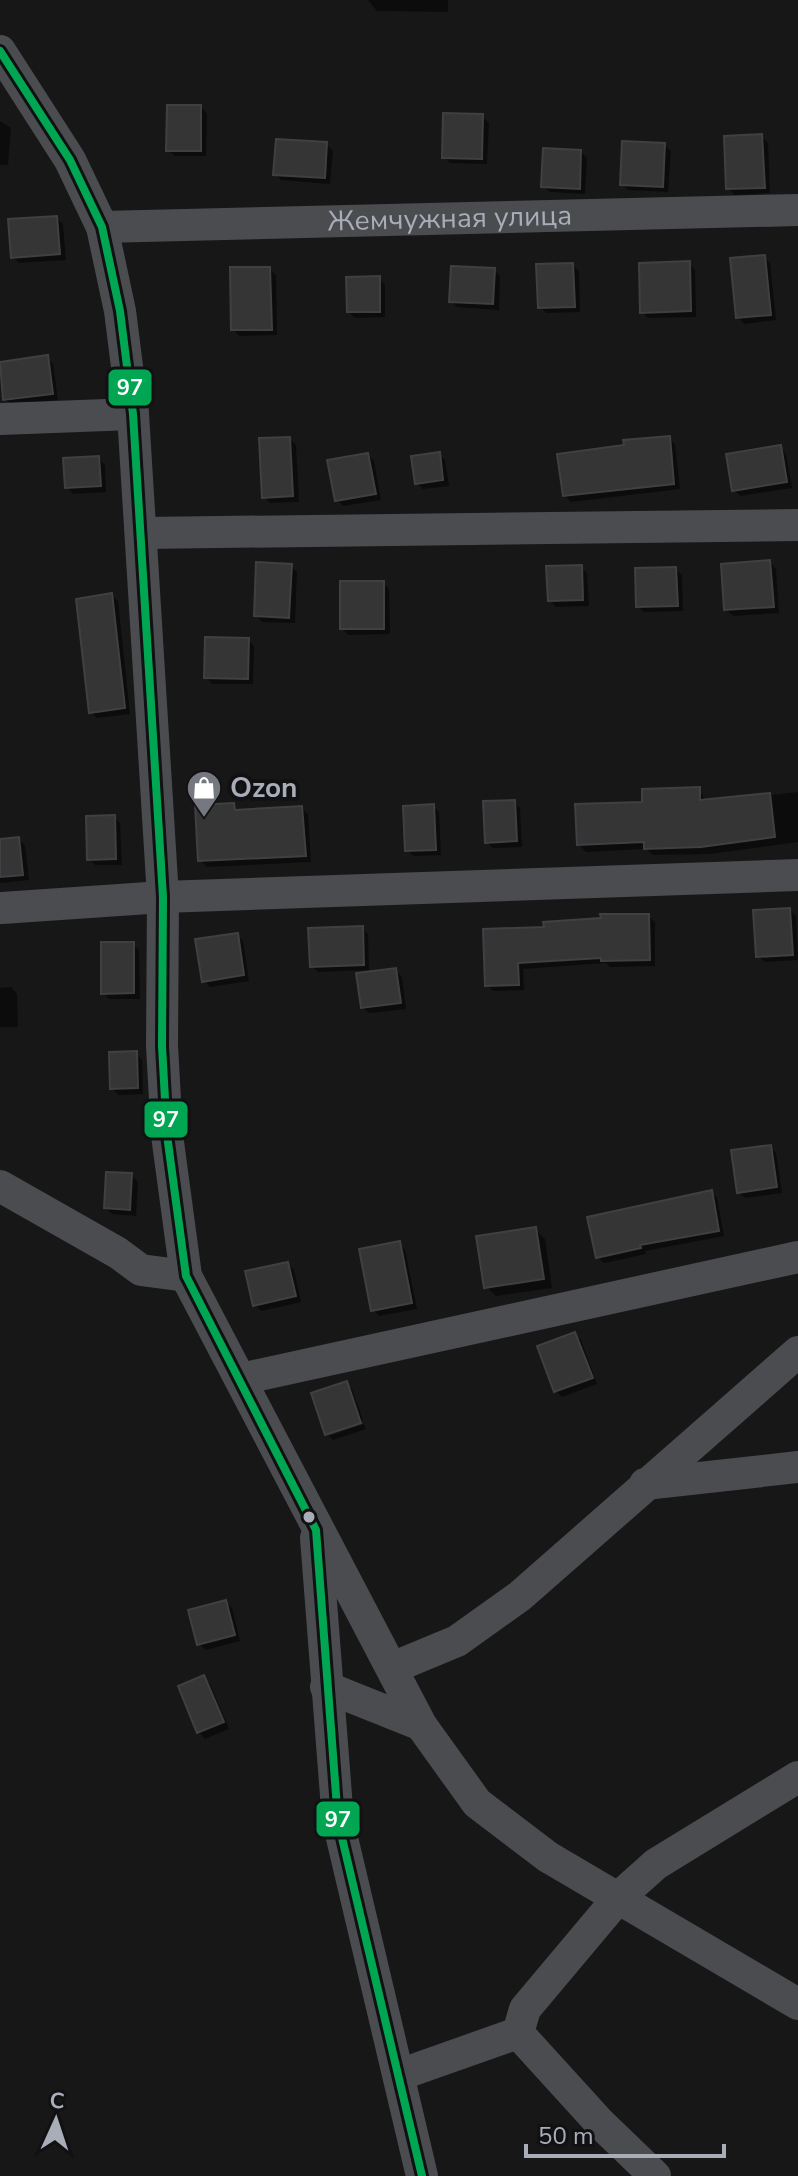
<svg xmlns="http://www.w3.org/2000/svg" width="798" height="2176" font-family="'Nunito Sans',sans-serif">
	<rect width="100%" height="100%" fill="#171717"/>
	<path fill="#0007" d="M368,0H448V12L377,11Z
		M201,107L207,114L206,156H175L168,150Z
		M482,116L489,123L487,164L450,163L444,157Z
		M0,121L11,128L8,165H0Z
		M761,136L768,143L770,193L735,195L728,188Z
		M326,144L333,151L330,184L281,180L275,174Z
		M664,145L671,151L668,192L628,190L622,184Z
		M580,151L587,158L585,194L550,192L543,186Z
		M57,218L63,224L66,260L19,263L13,257Z
		M764,257L770,263L776,320L744,324L738,317Z
		M689,263L695,270L696,317L648,318L642,312Z
		M573,265L579,271L580,312L546,313L540,307Z
		M270,269L276,275L277,335L239,336L233,329Z
		M494,270L500,276L499,310L457,307L451,301Z
		M379,278L385,285V317L355,318L349,312Z
		M47,357L53,364L58,400L11,405L5,399Z
		M669,438L675,444L680,489L571,502L565,495L626,447Z
		M290,439L296,445L299,502L270,503L264,497Z
		M780,447L786,454L792,488L740,496L734,490Z
		M439,454L445,460L449,486L423,489L416,483Z
		M368,455L374,461L381,500L343,506L337,500Z
		M99,459L105,465L106,492L73,494L67,487Z
		M770,562L776,569L779,613L733,616L726,609Z
		M291,566L297,572L295,623L262,622L256,615Z
		M581,567L587,573L589,606L556,607L550,601Z
		M676,569L682,575L683,611L644,612L638,606Z
		M383,583L389,589L390,634L348,635L342,628Z
		M111,595L118,601L130,714L97,718L91,712Z
		M248,640L254,646L253,684H212L206,677Z
		M699,789L706,802L798,792V842L710,854L653,855L646,849L586,852L579,845L644,804Z
		M514,802L520,808L522,847L493,848L487,842Z
		M234,805L240,812L301,808L308,814L311,862L207,867L200,860Z
		M433,806L439,812L441,855L414,856L407,850Z
		M114,817L120,823L122,865H95L89,859Z
		M19,839L25,846L29,880L0,883V841Z
		M789,910L796,916L798,960L765,962L758,956Z
		M648,916L655,922V966L610,967L606,963L523,969L524,990L493,991L487,985L546,929Z
		M362,928L368,934L369,970L318,972L312,966Z
		M237,935L243,941L249,981L210,987L204,981Z
		M133,944L139,950L140,999H109L103,993Z
		M396,971L402,977L406,1009L369,1013L363,1007Z
		M11,987L17,994L18,1027H0V988Z
		M136,1053L142,1060L143,1094L119,1095L112,1089Z
		M770,1147L776,1153L782,1193L745,1198L739,1192Z
		M132,1175L138,1182L136,1216L112,1214L106,1208Z
		M711,1192L717,1198L724,1236L645,1251L646,1254L604,1263L598,1257Z
		M535,1229L545,1239L552,1288L496,1296L486,1287Z
		M399,1243L405,1250L417,1309L379,1316L373,1310Z
		M288,1264L294,1270L301,1302L261,1311L255,1305Z
		M575,1334L581,1340L597,1384L562,1397L556,1391Z
		M346,1383L352,1389L363,1420L328,1435L314,1394Z
		M364,1424L366,1429L333,1440L329,1436Z
		M225,1602L232,1608L240,1641L206,1650L199,1644Z
		M204,1677L210,1684L229,1729L205,1739L199,1732L180,1687Z"/>
	<path fill="#353536" stroke="#3f4043" stroke-width="2" d="M167,105H201V151H166Z
		M443,113L483,114L482,159L442,158Z
		M762,134L765,188L726,189L724,136Z
		M276,139L327,142L325,178L273,175Z
		M622,141L665,143L663,187L620,185Z
		M543,148L581,150L580,189L541,187Z
		M57,216L60,254L11,258L8,219Z
		M765,255L771,315L736,318L730,258Z
		M690,261L691,311L640,313L639,263Z
		M573,263L575,307L538,308L536,264Z
		M451,266L495,268L493,304L449,302Z
		M230,267H270L272,330H231Z
		M380,276V312H347L346,277Z
		M48,355L53,394L3,400L0,362Z
		M670,436L674,484L563,496L557,454L624,445L623,440Z
		M290,437L293,496L262,498L259,438Z
		M781,445L787,482L732,491L726,454Z
		M440,452L443,480L415,484L411,456Z
		M368,453L376,494L335,501L327,460Z
		M99,456L101,486L65,488L63,458Z
		M770,560L774,607L724,610L721,564Z
		M256,562L292,564L289,618L254,616Z
		M582,565L583,600L548,601L546,566Z
		M676,567L678,606L636,607L635,568Z
		M340,581H384V629H340Z
		M112,593L125,708L89,713L76,599Z
		M205,637L249,638L248,679L204,678Z
		M700,787V800L770,793L775,837L701,847L644,849V842L577,845L575,804L642,802V789Z
		M515,800L517,841L485,843L483,801Z
		M234,803L235,810L302,806L306,856L198,861L195,805Z
		M434,804L436,850L405,851L403,806Z
		M115,815L116,859L87,860L86,816Z
		M19,837L23,875L0,877V839Z
		M790,908L793,955L756,957L753,910Z
		M600,914H649L650,960L601,961V958L518,963L519,985L485,986L483,929L544,927L543,922L601,918Z
		M363,926L364,965L310,967L308,928Z
		M238,933L244,975L202,982L195,939Z
		M101,942H134V993L101,994Z
		M396,968L401,1003L361,1008L356,973Z
		M137,1051L138,1088L110,1089L109,1052Z
		M771,1145L777,1187L737,1193L731,1150Z
		M106,1172L132,1173L130,1210L104,1208Z
		M712,1190L719,1231L640,1245L641,1248L596,1258L587,1217Z
		M536,1227L544,1279L484,1288L476,1236Z
		M400,1241L412,1303L371,1311L359,1249Z
		M288,1262L296,1296L253,1306L245,1271Z
		M575,1332L593,1378L554,1392L537,1346Z
		M347,1381L361,1423L325,1435L311,1393Z
		M226,1600L235,1635L197,1645L188,1610Z
		M204,1675L224,1722L197,1733L178,1686Z"/>
	<g fill="none" stroke-linecap="round" stroke-linejoin="round">
		<g stroke="#4b4c50" stroke-width="32">
			<path d="M0,51L70,160L102,227L120,311L133,414L163,897L162,1046L167,1135L186,1276L421,1725L477,1803L548,1857L798,2004"/>
			<path id="s1" d="M102,227L798,210"/>
			<path d="M0,419L133,414"/>
			<path d="M142,533L798,525"/>
			<path d="M2,908L163,897L798,875"/>
			<path d="M0,1186L118,1253L141,1270L186,1276"/>
			<path d="M241,1379L798,1257"/>
			<path d="M645,1484L798,1467"/>
			<path d="M316,1538L338,1821L422,2176"/>
			<path d="M392,1668L457,1641L520,1596L798,1352"/>
			<path d="M326,1687L421,1725"/>
			<path d="M399,2075L518,2033"/>
			<path d="M655,2176L599,2122L518,2033L525,2009L619,1897L656,1864L798,1777"/>
		</g>
		<defs>
			<path id="bus-1" d="M0,51L70,160L102,227L120,311L133,414L163,897L162,1046L167,1135L186,1276L316,1530L338,1821L422,2176"/>
		</defs>
		<use href="#bus-1" stroke="#111113" stroke-width="14"/>
		<use href="#bus-1" stroke="#00a651" stroke-width="8"/>
	</g>
	<defs>
		<symbol id="shop-pin" viewBox="-11 -11 22 30"><path d="M0 17L-7.5 6A9.5 9.5 0 1 1 7.5 6Z" fill="#757880" stroke="#111113"/><path d="M-5-2.5h2.3a2.7 3.5 0 0 1 5.4 0H5L5.5 6h-11ZM-1.5-2.5h3a1.5 2.3 0 0 0-3 0Z" fill="#fff"/></symbol>
	</defs>
	<g fill-rule="evenodd">
		<use href="#shop-pin" x="184" y="768" width="40" height="54"/>
	</g>
	<circle fill="#a8adb8" stroke="#111113" stroke-width="3" cx="309" cy="1517" r="7"/>
	<g text-anchor="middle" dominant-baseline="central" stroke-width="8" stroke-linejoin="round" paint-order="stroke">
		<g font-size="28" fill="#a8adb8" stroke="#111113">
			<text stroke="none"><textPath href="#s1" startOffset="348">Жемчужная улица</textPath></text>
		</g>
		<g font-size="28" font-weight="bold" fill="#a8adb8" stroke="#111113" text-anchor="start">
			<text x="230" y="788">Ozon</text>
		</g>
	</g>
	<g stroke="#111113" stroke-width="3">
		<rect x="107" y="368" width="46" height="39" rx="8" fill="#00a651"/>
		<rect x="143" y="1100" width="46" height="39" rx="8" fill="#00a651"/>
		<rect x="315" y="1800" width="46" height="38" rx="8" fill="#00a651"/>
	</g>
	<g font-size="22" text-anchor="middle" font-weight="bold" fill="#fff">
		<text x="130" y="395">97</text>
		<text x="166" y="1127">97</text>
		<text x="338" y="1827">97</text>
	</g>
	<g transform="translate(56 2120) rotate(3)" stroke="#111113" stroke-width="6" paint-order="stroke">
	<path d="M0-6L14 30L0 20L-14 30Z" fill="#a8adb8"/>
	<text y="-12" font-size="22" font-weight="bold" text-anchor="middle" fill="#a8adb8">С</text>
	</g>
	<path d="M526 2144v12h198v-12" fill="none" stroke="#a8adb8" stroke-width="4"/>
	<text x="538" y="2144" font-size="24" fill="#a8adb8" stroke="#111113" stroke-width="6" paint-order="stroke">50 m</text>
</svg>
